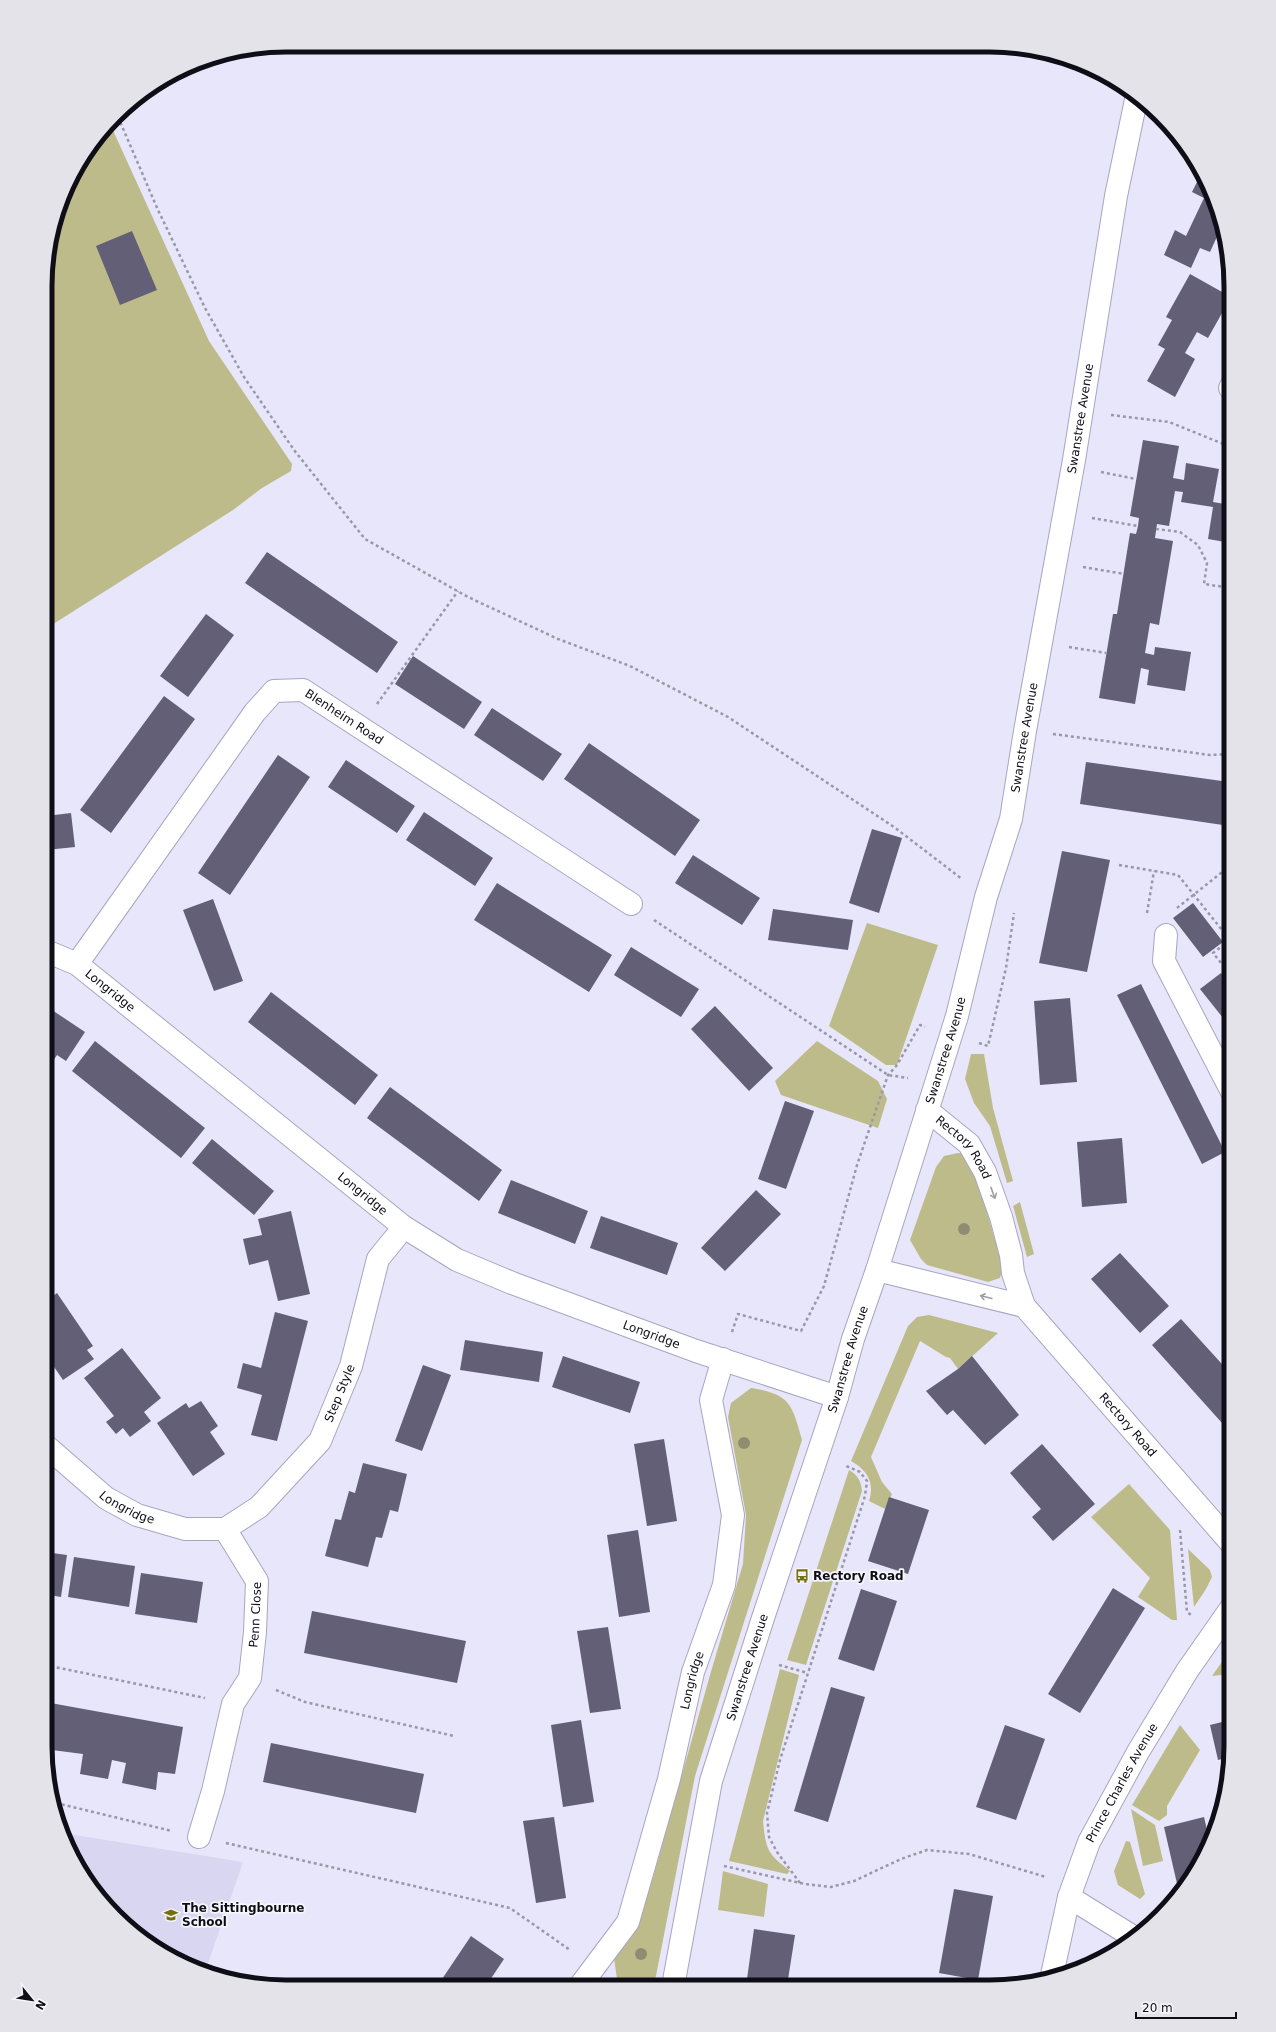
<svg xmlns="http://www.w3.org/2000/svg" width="1276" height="2032" font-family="'DejaVu Sans',sans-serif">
	<rect width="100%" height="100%" fill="#e8e6fb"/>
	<path fill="#d8d6f0" d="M62,1833L243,1862L205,1972L194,1969L139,1937L95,1892Z"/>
	<path fill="#bebb8a" d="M111,126L209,341L292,464L291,471L262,488L233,510L47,628V594L50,590L47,583V255L70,179Z
		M867,923L938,945L897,1065H886L829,1026Z
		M817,1041L878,1081L887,1099L878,1128L781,1095L775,1081Z
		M971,1054H984L993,1108L1013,1181L1007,1183L990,1126L974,1103L965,1079Z
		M958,1153L966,1154L972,1160L1003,1268L1000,1278L988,1282L927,1265L921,1259L910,1240L936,1167L944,1156Z
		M1020,1202L1034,1254L1027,1257L1013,1206Z
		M929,1315L998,1333L958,1369L950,1358L946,1357L920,1341L871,1457L882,1482L892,1494L885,1509L869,1501C875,1482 867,1470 851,1461L908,1326L917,1317Z
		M751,1388C790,1394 792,1404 802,1440L695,1776L654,1986H618L614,1958L636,1929L653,1878L710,1675L743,1564L746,1515L728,1417L731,1403Z
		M849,1470C858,1475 861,1481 862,1491L806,1665L787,1660Z
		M1129,1484L1170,1530L1177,1620H1172L1138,1597L1150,1578L1091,1517Z
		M1188,1549L1210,1570L1212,1577L1206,1589L1194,1607Z
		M1231,1649L1230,1674L1212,1676Z
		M780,1669L799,1675L763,1821C766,1850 767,1853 790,1871L787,1874L729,1861Z
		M1180,1725L1200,1750L1167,1806V1815L1159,1821L1132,1805Z
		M1131,1809L1155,1825L1163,1861L1143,1866Z
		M1126,1841L1130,1842L1145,1894L1140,1899L1118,1885L1114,1871Z
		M723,1871L768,1884L764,1917L718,1910Z"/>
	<path fill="#625f76" d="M1201,174L1213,194L1220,230L1210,252L1200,248L1191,268L1164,255L1175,230L1186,236L1204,198L1192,192Z
		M132,231L157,290L120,305L96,246Z
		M1190,274L1231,297L1208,338L1197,332L1185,353L1195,359L1175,397L1147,381L1165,349L1158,345L1172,320L1166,317Z
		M1143,440L1179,446L1173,478L1184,480L1186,463L1219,469L1213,502L1231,505V543L1208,539L1213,507L1181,502L1183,492L1175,491L1169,526L1157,524L1155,538L1173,541L1159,625L1150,623L1145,653L1154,655L1155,647L1191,652L1185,691L1147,685L1149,670L1141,668L1135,704L1099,698L1113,614H1117L1130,533L1136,534L1138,526L1139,518L1130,516Z
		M267,552L398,642L377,673L245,583Z
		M206,614L234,635L188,697L160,676Z
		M413,656L482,702L464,729L395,684Z
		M164,696L195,719L111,833L80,810Z
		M492,708L562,754L543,781L474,735Z
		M589,743L700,820L675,856L564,779Z
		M278,755L310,777L230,895L198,873Z
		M346,760L415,806L397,833L328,787Z
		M1086,762L1229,782L1223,825L1080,804Z
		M424,812L493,858L475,886L406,840Z
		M71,813L75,847L46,850V816Z
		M872,829L902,838L879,913L849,903Z
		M1062,851L1110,860L1087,972L1039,963Z
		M693,855L760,898L742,925L675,883Z
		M497,883L612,955L589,992L474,920Z
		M213,899L243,981L214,991L183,910Z
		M1193,903L1223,942L1203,957L1173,918Z
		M773,909L853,920L848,950L768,940Z
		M631,947L699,989L681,1017L614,975Z
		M1221,973L1231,986V1028L1200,989Z
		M1141,984L1225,1152L1202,1164L1117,995Z
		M271,992L378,1075L355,1105L248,1022Z
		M1070,998L1077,1082L1040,1085L1034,1001Z
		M46,1006L85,1032L66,1061L57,1055L49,1067L46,1065Z
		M715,1006L773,1068L749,1091L691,1029Z
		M95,1041L205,1128L181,1158L72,1071Z
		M390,1087L502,1170L479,1201L367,1118Z
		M785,1101L814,1111L786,1189L758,1179Z
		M1122,1138L1127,1203L1082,1207L1077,1142Z
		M212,1139L274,1191L254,1215L192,1163Z
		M511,1180L588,1211L575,1244L498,1213Z
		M756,1190L781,1214L725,1271L701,1248Z
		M291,1211L310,1294L278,1301L268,1260L249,1265L243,1239L262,1235L258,1219Z
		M601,1216L678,1243L667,1275L590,1248Z
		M1120,1253L1169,1306L1140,1333L1091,1279Z
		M57,1293L93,1346L87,1350L94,1359L63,1380L46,1355V1301Z
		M275,1312L308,1321L277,1441L251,1435L262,1395L237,1388L243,1363L261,1368Z
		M1181,1319L1231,1374V1433L1152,1345Z
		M465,1340L543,1352L539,1382L460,1370Z
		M122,1348L161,1398L144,1412L151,1421L130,1437L123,1428L116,1434L106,1422L114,1416L84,1378Z
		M563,1356L640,1382L630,1413L552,1387Z
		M972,1356L1019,1415L985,1445L953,1410L947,1415L926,1391L958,1369Z
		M423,1365L451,1375L422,1451L395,1441Z
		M201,1401L218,1426L210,1432L225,1454L193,1476L157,1423L186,1403L189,1408Z
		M664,1439L677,1521L647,1526L634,1444Z
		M1042,1444L1095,1504L1053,1541L1032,1517L1041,1509L1010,1473Z
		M363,1463L407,1474L398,1512L390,1510L382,1538L376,1537L368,1567L325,1556L335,1519L341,1520L349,1491L355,1493Z
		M889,1497L929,1510L908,1574L868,1561Z
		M638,1530L650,1612L619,1617L607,1535Z
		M45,1552L67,1555L61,1597L49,1595L46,1614Z
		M74,1557L135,1566L129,1607L68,1597Z
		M141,1573L203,1582L197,1623L135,1614Z
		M1113,1588L1145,1608L1080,1713L1048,1694Z
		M861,1589L897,1601L874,1671L838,1659Z
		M312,1611L466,1641L457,1683L304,1653Z
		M608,1627L621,1709L590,1713L577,1631Z
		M831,1687L865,1697L828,1822L794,1811Z
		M45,1702L183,1727L175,1774L158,1772L156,1790L122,1783L126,1763L112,1760L108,1779L80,1774L83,1754L52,1750L50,1765H49L45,1746Z
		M581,1720L594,1802L563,1807L551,1725Z
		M1230,1720V1757L1218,1760L1210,1725Z
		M1005,1725L1045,1739L1016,1820L976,1807Z
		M271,1743L424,1774L416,1813L263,1782Z
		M554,1817L566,1898L536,1903L523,1821Z
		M1204,1817L1210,1843L1185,1886L1178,1888L1164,1827Z
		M954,1889L993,1896L978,1980L939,1973Z
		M754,1929L795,1935L787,1986H746Z
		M471,1936L504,1959L486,1986L438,1985Z"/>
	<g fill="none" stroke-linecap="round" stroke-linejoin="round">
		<defs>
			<g id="minor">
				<path d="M1230,388L1231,386"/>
				<path d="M1166,935L1164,961L1231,1090"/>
				<path id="s1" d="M46,951L77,964L404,1227L457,1260L512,1283L696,1351L837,1397"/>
				<path id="s2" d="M77,964L255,712L274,691L303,690L631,904"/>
				<path id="s3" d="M927,1110L969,1144L985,1172L1001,1217L1011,1255L1013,1273L1024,1306L1231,1543"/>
				<path d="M877,1270L1024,1306"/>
				<path id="s4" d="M45,1445L106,1498L137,1515L185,1529H225"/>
				<path id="s5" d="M225,1529L259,1507L320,1441L351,1366L378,1259L404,1227"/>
				<path id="s6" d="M199,1837L213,1791L233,1704L250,1678L255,1632L257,1581L225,1529"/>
				<path d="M1069,1897L1135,1938"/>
				<path id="s7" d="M1052,1975L1069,1897L1089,1842L1138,1752L1187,1671L1231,1608"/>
				<path id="s8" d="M580,1986L628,1922L669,1779L693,1672L724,1585L733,1515L711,1400L723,1359"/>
				<path id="s9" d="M673,1986L711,1781L763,1618L837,1397L853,1339L877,1270L936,1083L957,1016L986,897L1011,819L1025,731L1074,460L1116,196L1137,95"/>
			</g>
		</defs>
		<use href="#minor" stroke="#a8a5bf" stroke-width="24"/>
		<path stroke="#9998a8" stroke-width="2.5" stroke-dasharray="3 3" stroke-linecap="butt" d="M118,117L158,210L205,308L244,377L294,450L365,539L468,597L558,639L630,666L728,717L894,827L962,879
			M1111,415L1169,422L1231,447
			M1101,472L1136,479
			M1092,518L1138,526
			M1156,529L1180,532L1198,545L1207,563L1204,584L1231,588
			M1083,567L1124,574
			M1069,647L1106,653
			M377,704L458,591
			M1053,734L1210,755L1231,754
			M1119,865L1178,875L1230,940L1213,953L1231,975
			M1177,908L1231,865
			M1147,913L1154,871
			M654,920L888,1075L908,1078
			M979,1043L988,1046L1006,968L1014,913
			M732,1332L738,1314L801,1331L824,1286L857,1165L888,1075L897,1065L920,1025L925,1027
			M1180,1530L1187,1612L1191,1615
			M45,1665L205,1698
			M779,1665L808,1673
			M276,1690L305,1702L454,1736
			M56,1803L172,1831
			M226,1843L510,1908L570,1950
			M724,1866L805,1884L831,1887L854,1881L901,1859L927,1850L969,1854L1046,1877
			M800,1883L777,1852L769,1837L767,1813L780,1760L865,1496L867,1481L860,1472L844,1465"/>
		<use href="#minor" stroke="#fff" stroke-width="22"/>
	</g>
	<g fill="#908c74">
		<circle cx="964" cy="1229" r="6"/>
		<circle cx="744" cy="1443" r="6"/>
		<circle cx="641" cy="1954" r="6"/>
	</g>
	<defs><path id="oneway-shaft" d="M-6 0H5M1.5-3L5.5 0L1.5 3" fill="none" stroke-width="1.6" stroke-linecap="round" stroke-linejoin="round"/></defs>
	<g stroke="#9f9fa2">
		<use href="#oneway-shaft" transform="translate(993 1193) rotate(70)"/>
		<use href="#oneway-shaft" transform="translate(986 1297) rotate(-166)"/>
	</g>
	<defs>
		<symbol id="bus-bare" viewBox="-9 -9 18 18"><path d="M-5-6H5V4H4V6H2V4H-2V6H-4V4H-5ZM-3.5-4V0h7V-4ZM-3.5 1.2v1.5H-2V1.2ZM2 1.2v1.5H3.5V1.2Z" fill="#777010" stroke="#f5f5fb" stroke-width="2.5" paint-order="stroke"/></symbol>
		<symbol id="school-bare" viewBox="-9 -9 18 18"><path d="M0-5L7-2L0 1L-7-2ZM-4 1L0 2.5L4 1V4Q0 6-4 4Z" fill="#777010" stroke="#f5f5fb" stroke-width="2.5" paint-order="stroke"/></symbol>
	</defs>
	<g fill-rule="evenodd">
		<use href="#bus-bare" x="792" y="1566" width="20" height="20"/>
		<use href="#school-bare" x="161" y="1905" width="20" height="20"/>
	</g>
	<g text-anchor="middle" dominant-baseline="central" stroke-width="3.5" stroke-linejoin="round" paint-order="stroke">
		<g font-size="12" fill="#0f0e17" stroke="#f5f5fb">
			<text stroke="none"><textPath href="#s9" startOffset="1623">Swanstree Avenue</textPath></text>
			<text stroke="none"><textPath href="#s2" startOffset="415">Blenheim Road</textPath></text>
			<text stroke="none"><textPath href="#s9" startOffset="1299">Swanstree Avenue</textPath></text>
			<text stroke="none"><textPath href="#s1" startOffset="76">Longridge</textPath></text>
			<text stroke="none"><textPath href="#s9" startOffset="976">Swanstree Avenue</textPath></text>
			<text stroke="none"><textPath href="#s3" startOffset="53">Rectory Road</textPath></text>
			<text stroke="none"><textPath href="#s1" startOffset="400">Longridge</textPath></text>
			<text stroke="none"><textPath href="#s1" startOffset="724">Longridge</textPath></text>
			<text stroke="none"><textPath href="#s9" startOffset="652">Swanstree Avenue</textPath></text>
			<text stroke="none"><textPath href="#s5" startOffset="182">Step Style</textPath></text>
			<text stroke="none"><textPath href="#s3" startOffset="384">Rectory Road</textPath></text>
			<text stroke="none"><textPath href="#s4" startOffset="104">Longridge</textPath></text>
			<text stroke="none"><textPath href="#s6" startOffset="232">Penn Close</textPath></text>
			<text stroke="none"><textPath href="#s9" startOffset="328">Swanstree Avenue</textPath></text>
			<text stroke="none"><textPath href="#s8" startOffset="330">Longridge</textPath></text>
			<text stroke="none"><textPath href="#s7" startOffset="206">Prince Charles Avenue</textPath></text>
		</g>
		<g font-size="12" font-weight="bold" fill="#0f0e17" stroke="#f5f5fb" text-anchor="start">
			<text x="813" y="1576">Rectory Road</text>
			<text x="182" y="1908">The Sittingbourne<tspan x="182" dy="14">School</tspan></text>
		</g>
	</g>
	<path d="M0 0H1276V2032H0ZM286 52H990A234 234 0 0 1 1224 286V1746A234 234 0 0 1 990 1980H286A234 234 0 0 1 52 1746V286A234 234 0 0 1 286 52Z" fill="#e3e3e9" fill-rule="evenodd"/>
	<path fill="none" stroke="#0f0e17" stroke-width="5" d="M286 52H990A234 234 0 0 1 1224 286V1746A234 234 0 0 1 990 1980H286A234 234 0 0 1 52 1746V286A234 234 0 0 1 286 52Z"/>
	<g transform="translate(32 2000) rotate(120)" stroke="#f5f5fb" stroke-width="3" paint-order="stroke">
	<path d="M0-3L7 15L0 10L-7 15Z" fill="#0f0e17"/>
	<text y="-6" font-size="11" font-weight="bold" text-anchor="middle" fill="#0f0e17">N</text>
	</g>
	<path d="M1136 2012v6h100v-6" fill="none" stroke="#0f0e17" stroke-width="2"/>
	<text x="1142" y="2012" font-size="12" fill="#0f0e17" stroke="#f5f5fb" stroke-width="3" paint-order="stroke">20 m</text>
</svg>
